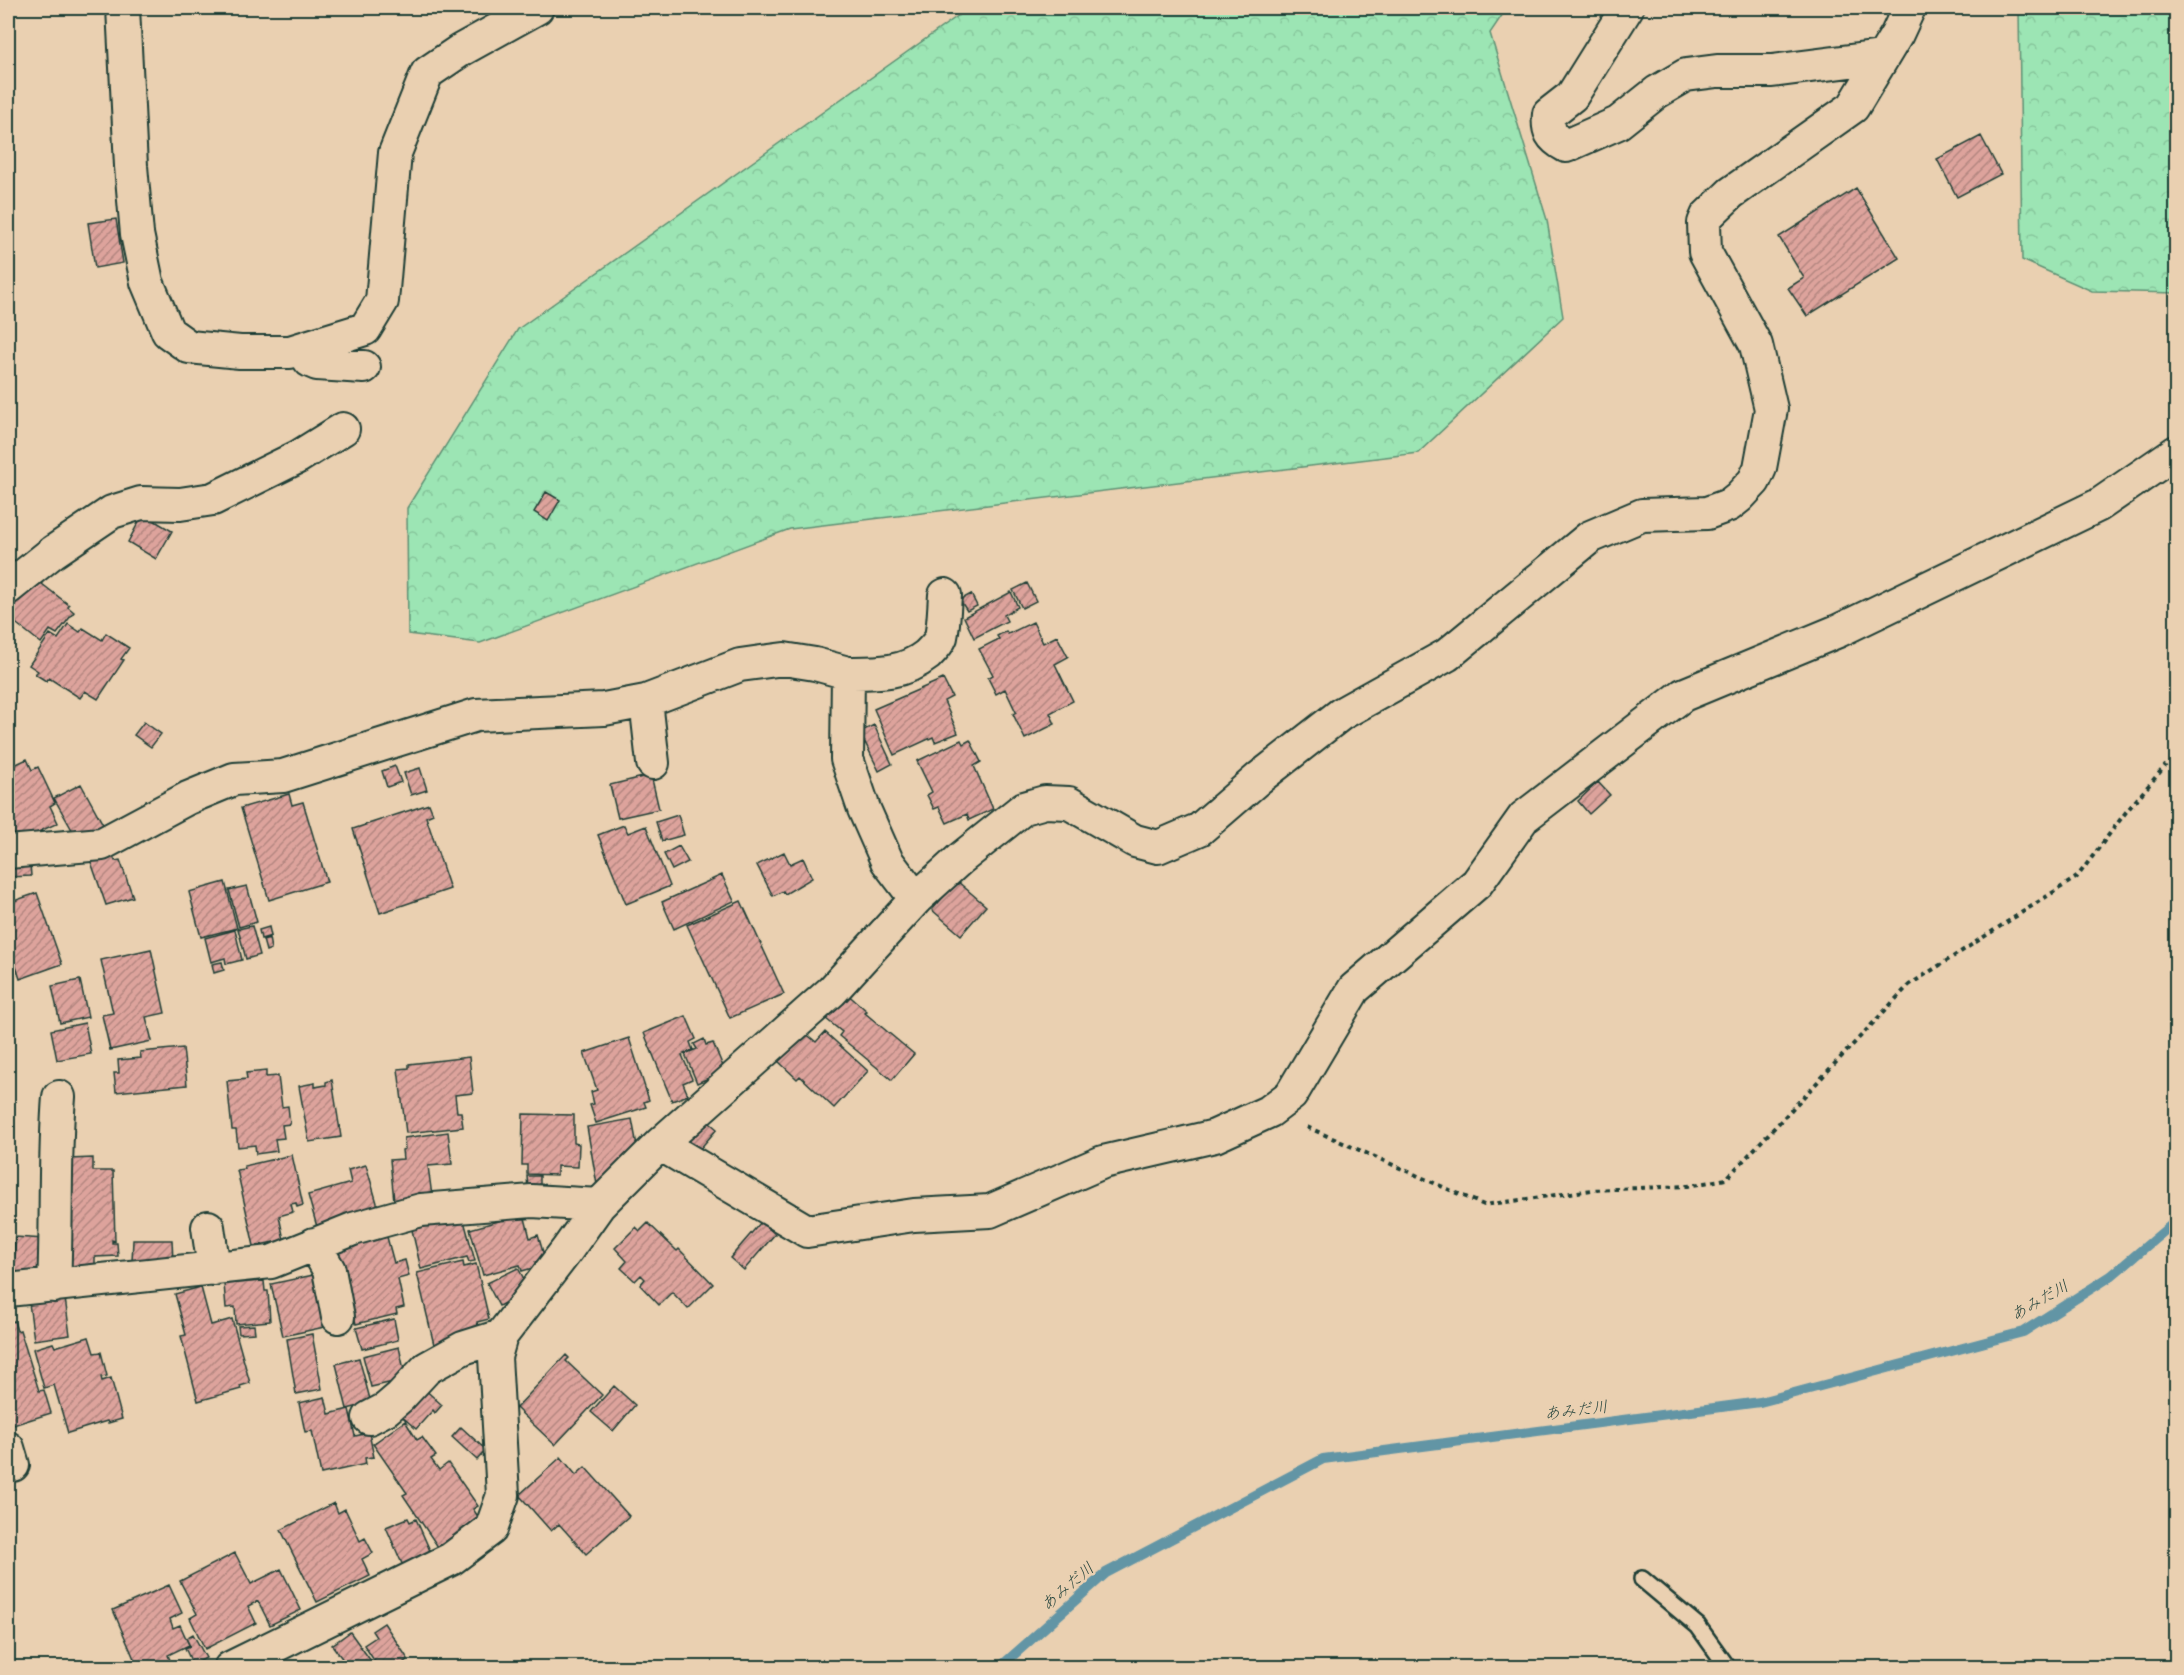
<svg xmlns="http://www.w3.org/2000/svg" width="2184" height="1675" font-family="Kalam,'Klee One',sans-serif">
	<defs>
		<pattern id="forest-crowns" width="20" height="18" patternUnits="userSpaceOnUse" patternTransform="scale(1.5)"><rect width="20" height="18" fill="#9ce5b4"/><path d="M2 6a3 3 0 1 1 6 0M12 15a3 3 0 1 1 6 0" fill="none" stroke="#86c59b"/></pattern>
		<pattern id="building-hatch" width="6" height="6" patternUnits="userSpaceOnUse" patternTransform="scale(1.5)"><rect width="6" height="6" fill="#dda39c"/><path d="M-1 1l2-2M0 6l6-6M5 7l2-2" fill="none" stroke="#b38680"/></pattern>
	</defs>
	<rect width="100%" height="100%" fill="#ead0b1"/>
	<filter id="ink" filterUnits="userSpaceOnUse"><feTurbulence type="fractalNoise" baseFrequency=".0167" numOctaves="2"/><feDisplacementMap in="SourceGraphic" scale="12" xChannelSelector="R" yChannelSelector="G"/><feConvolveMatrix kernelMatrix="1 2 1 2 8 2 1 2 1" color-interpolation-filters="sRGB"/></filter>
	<g filter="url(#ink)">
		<path fill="url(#forest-crowns)" stroke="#5e9174" stroke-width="1.5" d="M969,8H1507L1490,33L1547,220L1563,317L1418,453L790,529L480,643L408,634L407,508L518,329Z
			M2019,8H2176V293L2092,291L2022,260Z"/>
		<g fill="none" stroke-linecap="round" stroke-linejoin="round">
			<path stroke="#6295a5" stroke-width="10" d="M999,1668L1106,1573L1323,1459L1760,1402L2023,1332L2111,1276L2176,1221"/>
		</g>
		<path fill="url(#building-hatch)" stroke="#1f3d34" stroke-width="1.5" d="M1981,136L2001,174L1957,197L1937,159Z
			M1856,188L1899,258L1807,316L1788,288L1804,278L1779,237Z
			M116,219L123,263L95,268L88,223Z
			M546,492L560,500L548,521L534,512Z
			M143,514L172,531L156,559L128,542Z
			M33,577L69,605L68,607L74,612L57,634L50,630L41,643L8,617V612L10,607L8,603L21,586Z
			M1027,583L1036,601L1022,608L1013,590Z
			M1011,592L1018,607L1004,615L1007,621L974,638L964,617Z
			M971,594L977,606L967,611L960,600Z
			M1033,622L1043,643L1057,636L1068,657L1055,664L1073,701L1050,713L1055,724L1025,739L1013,714L1016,712L1005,689L996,694L988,678L993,675L979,649L999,639L997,636L1006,631L1008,634Z
			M68,624L80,632L83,628L102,640L106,633L129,648L121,659L124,660L98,699L85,691L80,698L49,678L46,681L35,674L38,671L29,665L50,634L58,639Z
			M943,679L952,697L944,701L958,733L935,742L933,737L894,755L874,709Z
			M144,722L161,734L151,747L134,735Z
			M874,725L892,764L879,771L860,732Z
			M961,740L963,744L970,740L981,762L974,766L993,809L969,820L967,814L947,823L939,807L934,809L927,795L932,792L917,761Z
			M27,759L32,770L38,767L55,803L50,806L58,823L34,834L36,839L8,840V768Z
			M395,766L401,782L387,787L382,771Z
			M420,768L427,790L411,795L404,773Z
			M651,775L659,809L618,818L610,785Z
			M1598,782L1610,795L1589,814L1578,801Z
			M81,784L106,830L75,835L54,798Z
			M289,794L292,805L303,802L327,882L269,900L241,808Z
			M429,804L433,814L426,817L450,889L380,913L353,829Z
			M678,815L684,835L662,841L656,822Z
			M624,825L628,833L646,826L670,886L626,904L598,835Z
			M679,846L688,862L672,870L664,854Z
			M784,852L790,864L803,858L812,878L785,894L783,891L773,896L757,865Z
			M112,854L115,861L120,860L133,897L106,905L91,862Z
			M30,864L31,876L8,877V866Z
			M722,875L734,901L674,929L662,902Z
			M957,881L986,906L961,935L932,910Z
			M225,882L237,928L201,937L189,892Z
			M247,886L257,922L239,927L229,890Z
			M37,893L62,964L20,979L8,941V903Z
			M741,901L784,994L730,1018L687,925Z
			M252,926L260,955L246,959L238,929Z
			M269,927L271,936L261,939L259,930Z
			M235,930L242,960L226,964L225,958L211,962L205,938Z
			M269,938L271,949L266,951L263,940Z
			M151,949L165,1013L146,1017L152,1041L110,1050L102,1015L113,1013L101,960Z
			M222,962L224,970L214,973L212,964Z
			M80,980L88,1017L60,1023L52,986Z
			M846,993L867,1011L865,1013L914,1054L892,1080L839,1036L842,1032L826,1019Z
			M686,1016L696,1039L690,1042L693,1050L682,1055L692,1079L683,1083L688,1095L672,1101L644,1033Z
			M85,1023L91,1054L57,1060L51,1030Z
			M804,1032L816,1042L825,1032L868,1071L834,1108L800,1076L797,1079L778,1061Z
			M629,1038L649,1100L644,1102L646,1107L596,1123L590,1105L594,1104L591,1092L597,1090L584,1053Z
			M704,1039L706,1045L713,1043L725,1071L697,1083L685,1054L697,1049L694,1044Z
			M183,1048L187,1085L116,1092L114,1073H119L118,1060L141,1058L140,1052Z
			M469,1057L473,1093L455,1095L457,1112H461L463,1127L406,1133L398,1069L409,1068V1064Z
			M266,1071V1077L278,1076L282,1107L288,1106L290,1124L282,1125L284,1138L275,1139L277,1151L256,1154L255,1145L238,1147L236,1130H232L227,1081L247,1079L246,1073Z
			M332,1080L341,1137L309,1142L299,1086L315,1083V1087L326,1085V1082Z
			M523,1114L574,1115V1143L579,1144L578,1167L557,1166V1175L527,1174V1165H522Z
			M704,1118L717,1129L699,1150L687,1139Z
			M632,1119L638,1151L613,1177L597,1185L587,1127Z
			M448,1132L452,1164L428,1166L432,1196L394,1201L390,1160L403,1159L402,1150L405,1149L404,1138Z
			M292,1155L303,1205L297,1207L296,1203L291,1204L293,1212L279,1216L284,1240L254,1246L237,1170L245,1169L244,1166Z
			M93,1158V1171H113L115,1241L112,1240V1243H117L118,1256L95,1257V1266L67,1267L69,1159Z
			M366,1165L379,1210L317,1227L308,1195L351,1183L348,1170Z
			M527,1176H540V1191L528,1190Z
			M524,1214L530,1238L538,1235L545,1259L535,1262L536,1267L522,1271L520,1265L483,1275L470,1229Z
			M463,1217L475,1261L469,1262L467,1257L421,1269L412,1230Z
			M761,1222L775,1234L744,1270L730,1258Z
			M648,1223L677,1251L679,1249L713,1284L688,1309L672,1292L659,1305L640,1285L645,1279L641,1275L635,1281L621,1268L627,1261L615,1248L636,1227L640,1231Z
			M15,1237L44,1239L42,1274L14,1272Z
			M387,1237L394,1263L405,1260L409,1276L398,1279L404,1307L396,1309L397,1314L356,1324L338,1248Z
			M133,1240H172L173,1262H132Z
			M463,1262L464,1267L476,1264L489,1319L477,1322L479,1329L435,1349L417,1273Z
			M518,1268L524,1279L515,1297L499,1306L487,1283Z
			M323,1273L334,1325L283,1336L271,1284Z
			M264,1281L265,1291H268L270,1321L236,1324L235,1307L226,1308L224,1284Z
			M201,1287L211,1325L232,1319L250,1383L240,1386L241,1389L198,1401L181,1336L186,1335L175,1294Z
			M65,1298L70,1335L34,1340L29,1303Z
			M394,1319L398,1340L362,1349L356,1328Z
			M14,1321L17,1331L20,1330L39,1391L44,1390L51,1413L13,1425L12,1421L8,1422V1323Z
			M254,1325L255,1333L239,1334L238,1326Z
			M312,1334L322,1389L296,1394L287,1339Z
			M89,1337L94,1353L101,1352L107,1376L101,1377L102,1381L111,1378L122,1419L108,1423L107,1421L68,1433L54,1385L44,1388L33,1349L53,1343L55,1347Z
			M399,1347L406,1379L371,1387L363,1356Z
			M566,1355L569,1358L566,1361L602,1395L555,1445L516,1408Z
			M359,1358L371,1403L347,1409L336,1364Z
			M421,1386L442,1405L435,1413L433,1410L416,1429L397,1412Z
			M614,1386L635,1405L613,1431L591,1412Z
			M325,1397L329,1414L349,1409L355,1436L369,1433L374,1457L365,1458L366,1464L321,1474L312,1431L305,1432L299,1403Z
			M405,1421L417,1440L422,1437L436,1456L431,1459L439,1470L448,1463L478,1506L473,1509L479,1518L438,1547L403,1495L407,1493L373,1444Z
			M461,1427L486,1450L477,1460L452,1437Z
			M561,1457L576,1475L585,1467L629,1516L586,1554L559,1524L551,1531L519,1495Z
			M334,1503L338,1513L345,1509L360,1541L365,1538L373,1553L362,1559L370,1576L317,1602L281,1530Z
			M408,1518L410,1522L416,1519L431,1553L403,1566L386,1527Z
			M235,1553L251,1584L281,1569L301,1610L270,1625L258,1601L248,1606L256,1623L205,1649L190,1618L197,1614L180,1581Z
			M169,1585L182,1613L170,1619L173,1628L180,1625L189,1645L168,1655L170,1660L153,1668H138L113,1610Z
			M384,1623L408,1659L396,1668H379L364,1645L376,1637L372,1631Z
			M350,1632L376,1668H349L332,1645Z
			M193,1634L206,1658L193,1665L185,1648L190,1646L186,1638Z"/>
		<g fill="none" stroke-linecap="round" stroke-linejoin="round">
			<defs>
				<path id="service" d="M1642,1579L1698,1626L1728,1668"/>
				<path id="minor" d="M123,8L131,166L137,234L147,282L168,332L189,347L240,352H290L365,329L382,301L395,153L427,73L461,50L537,8
					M1627,8L1572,96L1549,114C1547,131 1551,138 1566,146L1618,123L1657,92L1686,75L1717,71H1772L1881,57
					M302,349L310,361L317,364L364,367
					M8,588L53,552L112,512L141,503L180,504L213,499L298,457L343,429
					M848,673C877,673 903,674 927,655C932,650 939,643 941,637C944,623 944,608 945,595
					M646,701L653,763
					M8,852L102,844L188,798L234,779L283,776L476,715L604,709L646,701L740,665L784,659L815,664L848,673L847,759L864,809L887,861L916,899
					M660,1144L807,1231L914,1215L990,1211L1103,1162L1215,1136L1270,1111L1291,1095L1354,989L1477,883L1524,817L1683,695L1838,631L2099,505L2176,452
					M208,1227L214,1269
					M314,1244L329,1270L338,1317
					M54,1286C57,1223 54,1160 59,1097
					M8,1290L271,1262L353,1229L421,1210L532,1201L599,1205
					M369,1418L386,1409L400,1397L427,1368L463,1348L501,1336
					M8,1448L13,1465
					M230,1668L451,1559L491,1529L503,1495L495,1357L501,1336L567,1250L599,1205L660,1144L832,991L916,899L960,859L1024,808L1045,802L1069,803L1135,841L1158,847L1200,829L1259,778L1341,714L1447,655L1590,537L1642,515L1707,513L1729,505L1739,497L1754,481L1760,468L1771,409L1756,345L1705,252L1704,223L1707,216L1731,193L1853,107L1897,34L1909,8"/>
			</defs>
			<use href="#service" stroke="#1f3d34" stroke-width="20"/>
			<use href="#minor" stroke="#1f3d34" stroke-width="36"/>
			<path stroke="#1f3d34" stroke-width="4" stroke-dasharray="4.5 4.5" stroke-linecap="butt" d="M1307,1127L1484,1205L1592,1190L1688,1186L1726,1179L1909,985L2077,877L2126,812L2166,765"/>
			<use href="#service" stroke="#ead0b1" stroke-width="15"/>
			<use href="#minor" stroke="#ead0b1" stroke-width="32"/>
		</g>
	</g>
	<g text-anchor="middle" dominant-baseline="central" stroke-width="5" stroke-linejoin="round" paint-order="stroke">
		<g font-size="16" font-style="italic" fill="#25443d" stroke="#ead0b1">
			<text transform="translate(2040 1301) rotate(-30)">あみだ川</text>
			<text transform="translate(1576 1411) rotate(-7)">あみだ川</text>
			<text transform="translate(1068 1587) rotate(-41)">あみだ川</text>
		</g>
	</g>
	<rect width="2184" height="1675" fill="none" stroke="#ead0b1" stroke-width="30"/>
	<rect x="15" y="15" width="2154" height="1645" fill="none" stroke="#1f3d34" stroke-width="2" filter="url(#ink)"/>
</svg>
